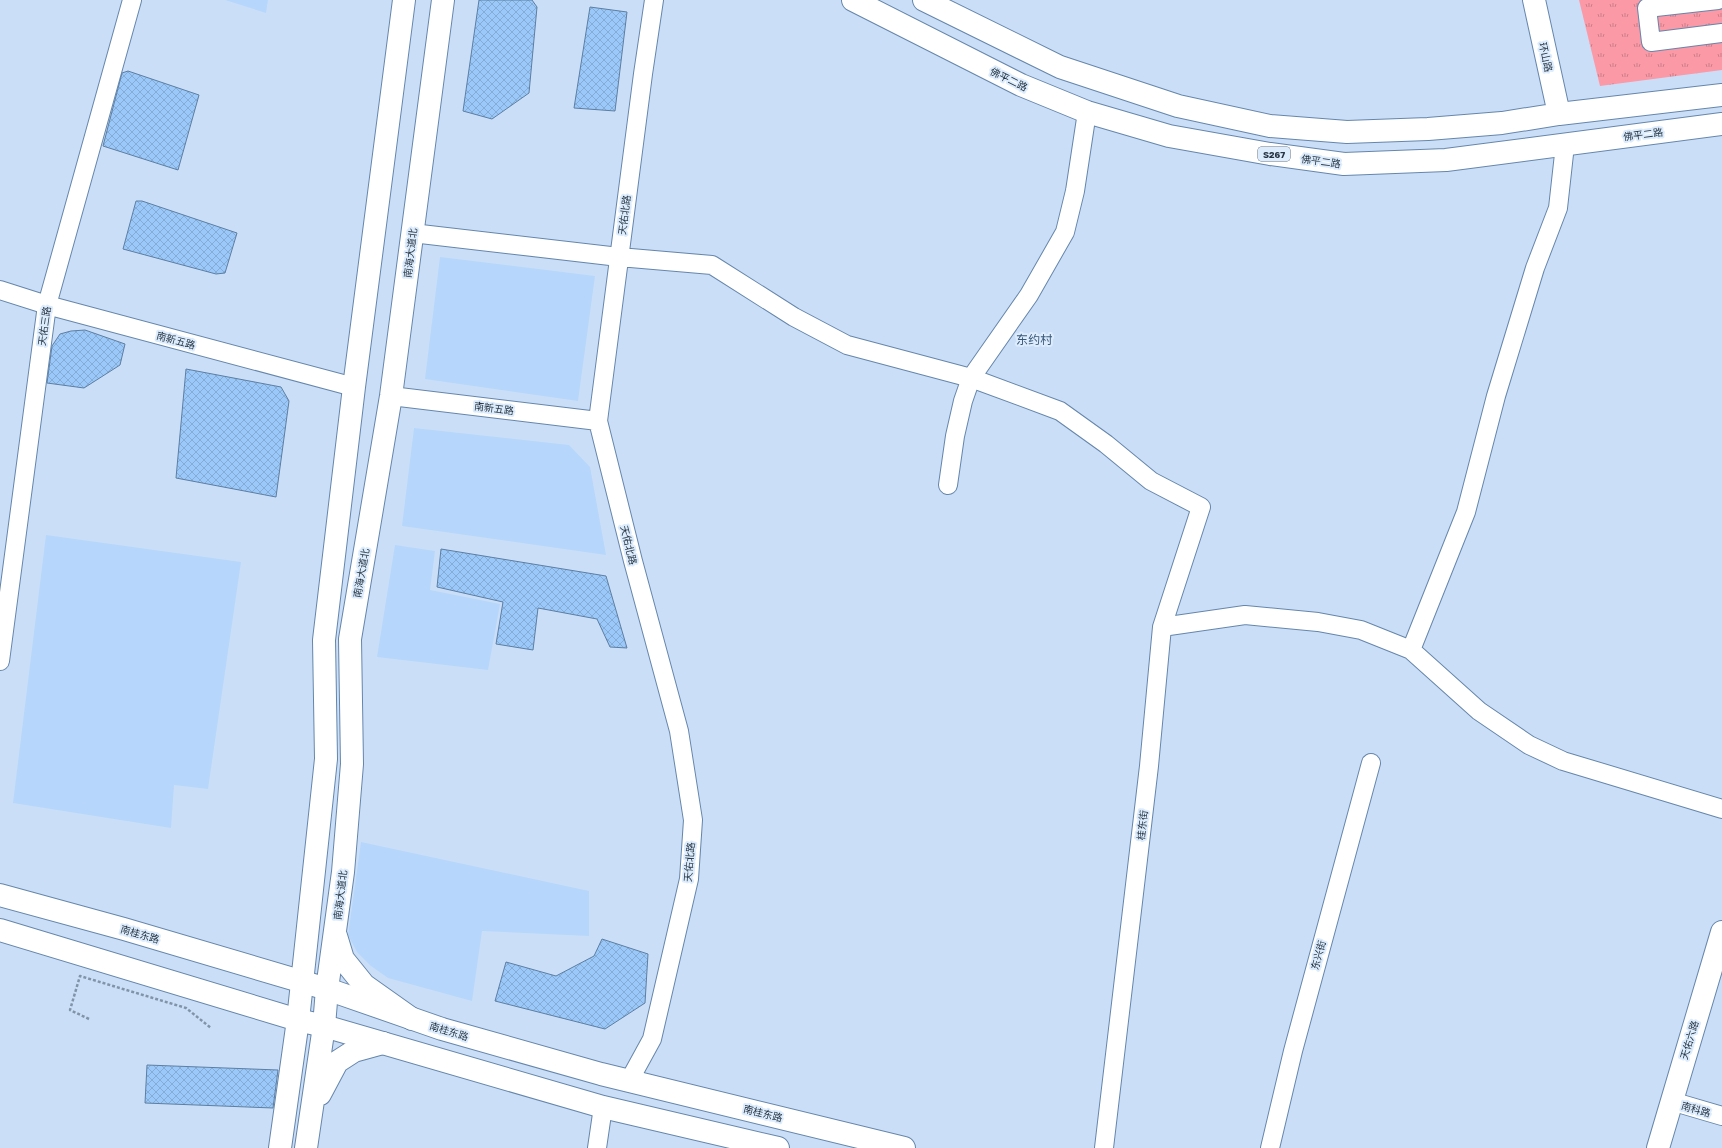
<svg xmlns="http://www.w3.org/2000/svg" width="1722" height="1148" font-family="'Golos Text','Noto Sans SC',sans-serif">
	<defs>
		<pattern id="grass-tufts" width="24" height="20" patternUnits="userSpaceOnUse"><rect width="24" height="20" fill="#fb99a7"/><path d="M3 7l-1-3M5 7V3M7 7l1-3M15 17l-1-3M17 17v-4M19 17l1-3" fill="none" stroke="#cb7e8a"/></pattern>
		<pattern id="building-cross-hatch" width="8" height="8" patternUnits="userSpaceOnUse"><rect width="8" height="8" fill="#9ac8f9"/><path d="M0 0l8 8M0 8l8-8" fill="none" stroke="#85acd7"/></pattern>
	</defs>
	<rect width="100%" height="100%" fill="#cadff7"/>
	<path fill="#b6d7fb" d="M225,0H268L266,13Z
		M440,257L595,276L578,401L425,379Z
		M414,428L569,445L590,467L606,555L402,526Z
		M46,535L241,562L208,789L174,785L171,828L13,803Z
		M395,545L435,551L430,590L500,604L488,670L377,657Z
		M361,842L589,891V936L482,931L472,1001L388,978L371,966L357,952L348,935Z"/>
	<path fill="url(#grass-tufts)" d="M1579,0H1722V70L1600,86Z"/>
	<path fill="url(#building-cross-hatch)" stroke="#5d7ea2" d="M479,0H532L537,7L529,93L492,119L463,111Z
		M590,7L627,12L615,111L574,108Z
		M128,71L199,95L178,170L103,146L122,73Z
		M136,201H142L237,233L225,273L216,274L123,249Z
		M85,330L125,344L120,365L84,388L47,383L52,346L60,334L71,331Z
		M186,369L281,387L289,401L276,497L176,478Z
		M441,549L606,576L627,648L610,647L597,619L538,608L533,650L496,644L503,602L437,587Z
		M602,939L648,954L645,1003L605,1029L495,1001L506,962L556,976L594,956Z
		M147,1065L278,1070L273,1108L145,1103Z"/>
	<g fill="none" stroke-linecap="round" stroke-linejoin="round">
		<defs>
			<path id="minor" d="M1718,0L1647,8L1651,42L1722,33
				M412,233L619,257L712,265L794,317L847,345L971,378L1060,411L1106,444L1151,481L1201,507L1162,627L1149,766L1104,1148
				M0,290L47,305L354,387
				M391,396L598,421
				M948,485L955,436L963,401L971,378L1029,295L1065,232L1075,191L1087,112
				M1162,627L1245,615L1318,622L1361,630L1411,650L1479,711L1529,745L1563,761L1722,809
				M1411,650L1466,512L1496,396L1535,268L1558,208L1565,145
				M0,661L47,305L132,0
				M629,1081L652,1039L689,879L693,820L679,731L633,561L598,421L643,74L654,0
				M1671,1101L1722,1116
				M597,1148L603,1107
				M1270,1148L1293,1051L1371,763"/>
			<path id="major" d="M853,0L1021,85L1087,112L1169,136L1270,154L1344,164L1446,160L1722,124
				M924,0L1060,67L1178,106L1270,126L1347,132L1428,129L1502,123L1559,114L1722,95
				M1534,0L1559,114
				M0,895L124,929L327,989L442,1029L601,1074L904,1148
				M0,930L298,1020L324,1026L603,1107L778,1148
				M1658,1148L1722,932"/>
			<path id="highway" d="M336,936L343,959L364,985L412,1019
				M320,1094L337,1062L354,1051L383,1043
				M280,1148L298,1020L326,759L324,640L354,387L404,0
				M306,1148L324,1026L327,989L343,872L352,764L350,639L391,396L443,0"/>
		</defs>
		<use href="#minor" stroke="#6586ab" stroke-width="20"/>
		<use href="#major" stroke="#6586ab" stroke-width="24"/>
		<use href="#highway" stroke="#6586ab" stroke-width="24"/>
		<path stroke="#8193a7" stroke-width="2.5" stroke-dasharray="3 2" stroke-linecap="butt" d="M89,1019L70,1010L80,976L186,1008L211,1028"/>
		<use href="#minor" stroke="#fff" stroke-width="18"/>
		<use href="#major" stroke="#fff" stroke-width="22"/>
		<use href="#highway" stroke="#fff" stroke-width="22"/>
	</g>
	<g text-anchor="middle" dominant-baseline="central" stroke-width="4" stroke-linejoin="round" paint-order="stroke">
		<rect fill="#ddecfc" stroke="#5e6c7c" stroke-width="1" x="1258" y="147" width="32" height="14" rx="3"/>
		<g font-size="9" font-weight="bold" fill="#273545">
			<text x="1274" y="154">S267</text>
		</g>
		<g font-size="10" fill="#273545" stroke="#ddecfc">
			<text transform="translate(1546 57) rotate(78)">环山路</text>
			<text transform="translate(1009 79) rotate(26)">佛平二路</text>
			<text transform="translate(1643 134) rotate(-7)">佛平二路</text>
			<text transform="translate(1321 161) rotate(8)">佛平二路</text>
			<text transform="translate(624 215) rotate(-83)">天佑北路</text>
			<text transform="translate(410 253) rotate(-83)">南海大道北</text>
			<text transform="translate(44 326) rotate(-82)">天佑三路</text>
			<text transform="translate(176 340) rotate(15)">南新五路</text>
			<text transform="translate(494 408) rotate(7)">南新五路</text>
			<text transform="translate(629 545) rotate(76)">天佑北路</text>
			<text transform="translate(361 573) rotate(-80)">南海大道北</text>
			<text transform="translate(1142 825) rotate(-83)">桂东街</text>
			<text transform="translate(689 862) rotate(-85)">天佑北路</text>
			<text transform="translate(340 895) rotate(-83)">南海大道北</text>
			<text transform="translate(140 934) rotate(16)">南桂东路</text>
			<text transform="translate(1318 955) rotate(-75)">东兴街</text>
			<text transform="translate(449 1031) rotate(17)">南桂东路</text>
			<text transform="translate(1689 1040) rotate(-73)">天佑六路</text>
			<text transform="translate(1696 1109) rotate(16)">南科路</text>
			<text transform="translate(763 1113) rotate(14)">南桂东路</text>
		</g>
		<g font-size="12" fill="#375779" stroke="#ddecfc">
			<text x="1034" y="339">东约村</text>
		</g>
	</g>
</svg>
